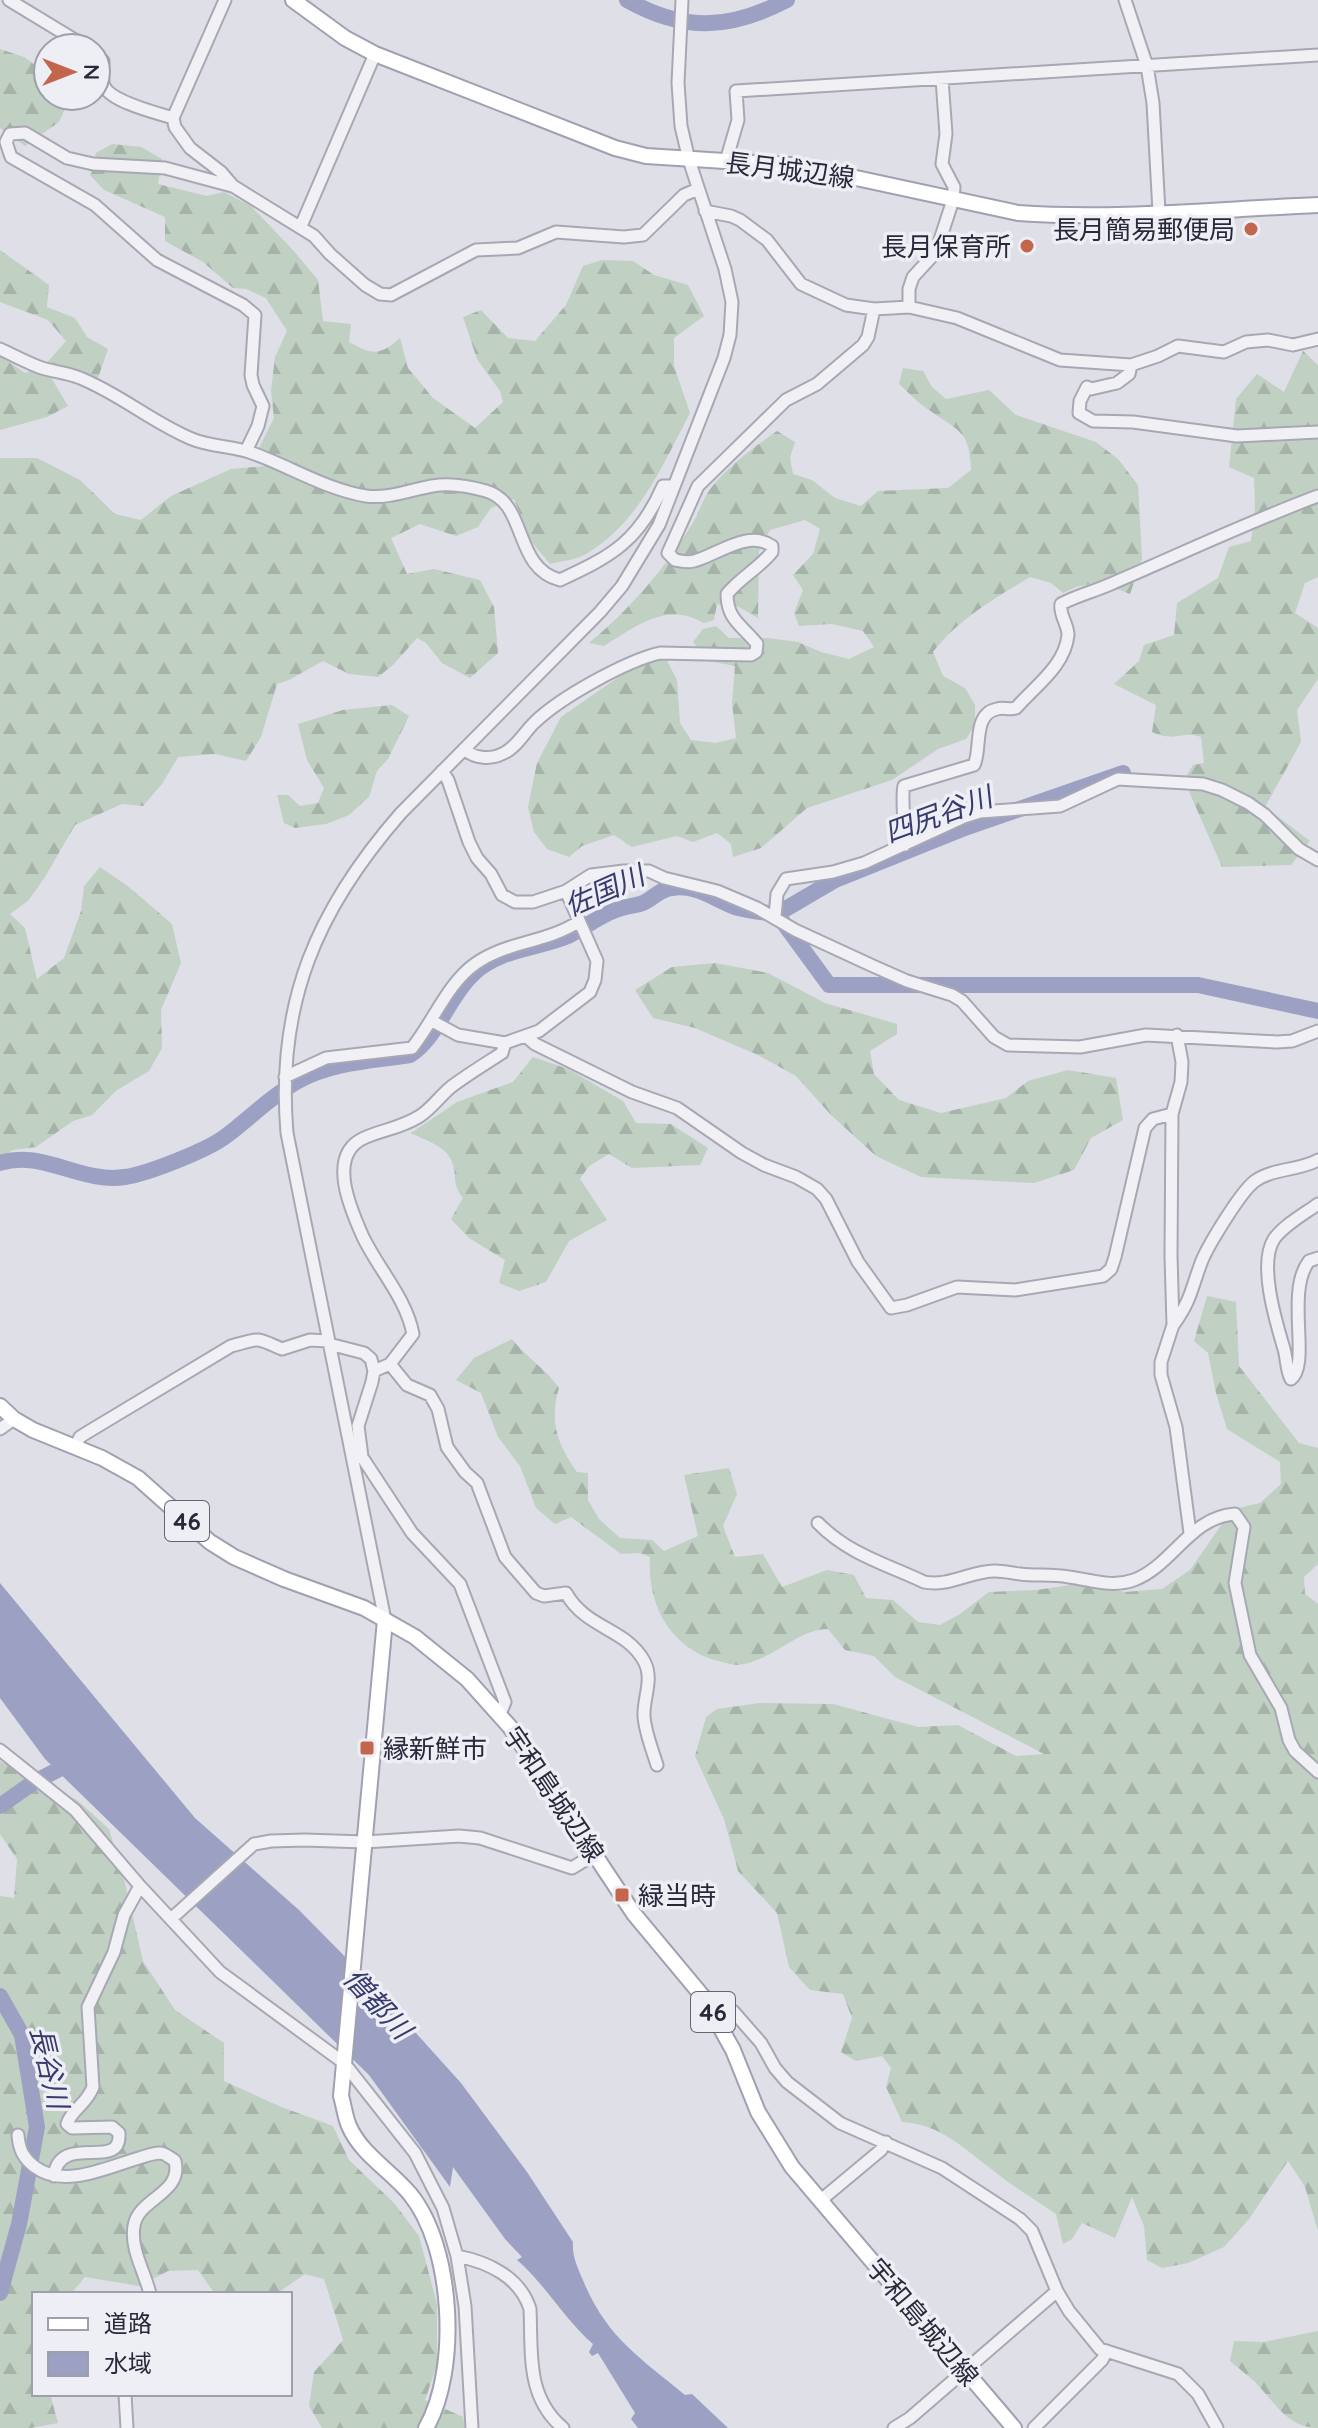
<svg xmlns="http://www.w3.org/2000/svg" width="1318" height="2428" font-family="Quicksand,'Noto Sans JP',sans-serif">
	<defs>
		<pattern id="forest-firs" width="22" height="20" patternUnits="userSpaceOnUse" patternTransform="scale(2)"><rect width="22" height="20" fill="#c0d0c2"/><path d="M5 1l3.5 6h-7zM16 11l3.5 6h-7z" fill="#a5b3a8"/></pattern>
	</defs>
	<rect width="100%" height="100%" fill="#dfdfe7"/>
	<path fill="url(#forest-firs)" d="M0,49L24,57L48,74V96H67L69,100L59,122L25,146L0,128Z
		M112,144L141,147L162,159L158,184L207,196L224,192L251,206L293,250L318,280L323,321L351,324L349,342C372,355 380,356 400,338L408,368L433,398L475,428L503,402L500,391L477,359L463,317L481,310L508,338L535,341L566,305L583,266L602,260L633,261L654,275L688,285L704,316L674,338V366L690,413C663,464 639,523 586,554C576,560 561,561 550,564L531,541L514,499L491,508L478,527L456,536L420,524L391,538L407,574L434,569L480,580L494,607L498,653L470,678L442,663L426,643L417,638L394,664L378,677L349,674L323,661L289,680L277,684L261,737L246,761L215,754L178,757L162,784L143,806L122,804L75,825L45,877L28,901L10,914L25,928L37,979L64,958L81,911L84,886L100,867L129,887L172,924L181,963L161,1010L162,1048L149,1071L117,1090L92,1115L73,1121L36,1147L13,1150L0,1157V458H37L80,480L115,514L141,520L171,496L231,469L265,466L259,448L274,418L271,391L275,357L287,331L266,298L246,289L233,288L203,262L165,241V217L104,190L90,175L96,153Z
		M0,250L49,285L47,307L75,318L87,337L108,349L97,381L63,366L52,379L68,406L47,417L0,430V356L25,373L45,365L66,341L48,320L0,302Z
		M1303,351L1318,365V577L1305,583L1295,613L1318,628V679L1297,710L1301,742L1265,807L1310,841L1291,865L1222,867L1184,780L1193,765L1204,763L1201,737C1181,730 1177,743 1152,732L1156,705L1114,684L1139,661L1144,645L1174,635L1177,603L1218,578L1229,547L1251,541L1255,508L1254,478L1229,467L1236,399L1257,374L1284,392Z
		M903,368L923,371L932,387L946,399L989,390L1016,415L1096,442L1118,459L1138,485L1142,559L1130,594L1100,582L1076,587L1063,593L1051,583L1030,577C995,598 958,619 933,652L943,676L965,688L975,705V725L966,739L938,749L892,780L807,808L761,848L733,857L731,844L717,833L693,842L677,836L632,847L614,835L582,846L569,857L547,849L534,832L528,807L537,763L561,717L630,669L665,657L677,680L680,723L691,740L716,743L736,738L732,703L735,666L709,661L693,642L703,629L716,626L729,638H768L798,642L821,652L849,659L874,647L863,631L832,624L799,626L794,613L803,590L793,575L813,554L820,529L805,520L770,530L759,551L758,618L739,607L717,604L714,620L704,623C667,601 636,626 604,646L589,643C629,610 663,571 691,526C699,514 702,499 711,488C730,465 753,448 777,431L795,442L790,458L793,474L812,480L835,498L861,506L878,491L948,488L971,470C970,430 958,431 929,410C918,403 909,393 899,384Z
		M392,705L409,716L388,759L377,771L369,797L349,815L326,824L295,828L284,823L277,795H288L300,806L318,803L324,788L307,760L298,724L343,710Z
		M715,963L768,973L825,1003L897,1024V1034L870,1051L874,1074L899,1100L941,1113L1006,1098L1028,1081L1068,1070L1116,1078L1123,1120L1091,1138L1074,1170L1034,1183L921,1177L876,1156L831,1115L796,1076L758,1055L695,1028L653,1018L635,990L672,967Z
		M533,1057L568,1069L623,1101L636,1123L671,1124L708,1148L700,1165L632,1168L609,1154L589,1166L580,1179L607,1220L569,1241L546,1282L519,1291L499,1283L505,1260L469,1238L451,1219L463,1198C451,1182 458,1178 452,1162C447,1146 424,1140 411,1133L457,1102L513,1082Z
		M1207,1296L1236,1302L1239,1366L1299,1443L1318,1448V1564L1304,1577L1305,1594L1318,1604V2231L1305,2187L1288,2161L1249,2219L1224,2247L1188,2263L1162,2268L1147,2260L1144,2226L1132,2197L1115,2238L1082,2223L1072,2239L1063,2244L1056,2214C1036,2200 1013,2187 994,2171C964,2149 941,2124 902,2122L886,2087L891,2068L882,2056L856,2061L841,2052L852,2018L843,1994L810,1990L789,1967L777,1913L738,1871L724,1819L695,1756L706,1717L717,1709L760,1703L833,1704L918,1727L958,1725L1016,1756L1044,1754L895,1677L874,1656L845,1650L828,1629C797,1629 772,1662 737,1665C731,1665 724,1662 718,1661C670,1648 647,1605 650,1557L640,1553L621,1554L571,1517L555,1524L536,1508L520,1466L498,1437L481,1393L456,1380L474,1358L512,1339C526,1357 546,1369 559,1388C549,1421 557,1444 577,1472L588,1473V1500L599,1519L620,1538L652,1540L664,1551L698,1536L684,1475L729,1468L737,1494L723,1526L735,1557L763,1554L782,1587L827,1570L854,1575L866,1598L893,1600L918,1622L940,1625L960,1614L989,1592L1036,1590L1085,1583L1125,1592L1162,1589L1190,1570L1224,1521L1242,1507L1260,1503L1281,1484L1280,1462L1227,1429L1216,1393L1208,1353L1194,1341Z
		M0,1761L77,1800L109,1829L125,1883L143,1961L175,2010L224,2043V2081L279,2106L333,2126L349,2160L394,2203L419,2236L437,2304V2365L425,2400L463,2417L465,2428H322L309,2406L314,2372L343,2340L324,2279L305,2274L276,2294H215L198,2270L168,2271L139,2286L85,2277L71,2294H34V2394H50L58,2423L31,2428H0V1896L14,1898L17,1859L0,1834Z
		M1318,2331V2428C1287,2428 1274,2401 1254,2381C1246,2374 1238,2368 1230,2361L1234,2341L1264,2342Z"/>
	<path fill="#9ca1c4" d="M0,1583L195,1818L299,1910L370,1982L461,2083L527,2172L573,2242C572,2256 577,2266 582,2278C606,2337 638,2356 685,2395L692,2394L728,2428H638L631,2419L635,2413L598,2353L592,2356L589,2352L593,2344C564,2319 546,2285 517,2260L522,2257L505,2239L453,2167L450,2187L369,2075L45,1759L0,1698Z"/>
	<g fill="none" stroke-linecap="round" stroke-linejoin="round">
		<path stroke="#9ca1c4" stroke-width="16" d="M627,0C684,32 729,30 787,0
			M777,914L835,880L962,829L1123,773
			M0,1163C42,1149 81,1184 125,1177C147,1174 208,1150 226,1136C250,1118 271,1096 298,1081C332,1062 373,1061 410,1055C438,1037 448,997 473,974C498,949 538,949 568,936C584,928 599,916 616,910C624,907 632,906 640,904C652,901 658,889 672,888C696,884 714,899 735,907C748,911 763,912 777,914L829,985H1198L1318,1011
			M0,1806L34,1782L75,1761
			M0,1996L22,2035L37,2127L19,2224L0,2293"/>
		<defs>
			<path id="minor" d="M9,0L88,48
				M1125,0L1147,66L1153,103L1159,212
				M96,55L103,61C103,69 101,79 104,86C111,102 157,113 173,118L175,127L190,148L221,172L233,186L314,236L330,254L365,285L380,294L391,295L476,250L518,248L556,232L624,237L643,235L684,195L698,189
				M173,118L225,0
				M726,161L738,120L736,91L1318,55
				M232,186L165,168L93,164L67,158L25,133L10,134L6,142L11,157L95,205L157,260L243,305L255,315L251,375L253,385L263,406L258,426L246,451
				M705,211L731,216L740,220L767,240L801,284L846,305L874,309L909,307L957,318L1060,360L1131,365L1158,356L1178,346L1224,352L1246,342L1268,340L1293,345L1318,339
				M301,226L375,54
				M909,307V289L913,277L936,252L953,200L954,187L942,164L946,134L942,79
				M0,349C13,355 26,362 39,367C52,372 67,372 80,378C120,394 153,423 192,439C211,447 233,446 252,453C289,466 325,489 366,496C388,499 410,490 432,486C448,483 469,486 486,491C528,503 513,568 560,580C612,556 639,541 663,486H674
				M1131,365L1129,374L1117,383L1091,389L1087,387L1080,401L1079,413L1093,421L1133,422L1237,436L1318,432
				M464,749C475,759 491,760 504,753C517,747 525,731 535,722C561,697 626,661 660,653L751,655L756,652L757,644C742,625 727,620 727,594C740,578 759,568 772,552V546C748,529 717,555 694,561C688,563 681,561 675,560L668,553L698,486L786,400L817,384L863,345L868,337L874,309
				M442,771L448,780L469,842L477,858L491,874L502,895L515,902H533L566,891L591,875L624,871H649L664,878L717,891L757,908L795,930L873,966L907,981L952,995L962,1001L994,1037L1008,1045L1080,1047L1146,1035L1277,1042L1292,1041L1318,1031
				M905,845C905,831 901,795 904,786L974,765C982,749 972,714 997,709C1003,707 1009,710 1016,708C1035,686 1065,666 1068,635C1068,624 1059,615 1061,604C1078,595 1096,591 1113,583C1181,554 1248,522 1318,496
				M775,917L777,894L786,879L833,872L864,863L964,817L980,812L1060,806L1118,779L1203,784L1222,790L1248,803L1265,815L1299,849L1318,860
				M432,1021L458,1035L505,1043L539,1031L590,992L595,980L597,961L566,891
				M1177,1035L1182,1062L1181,1082L1172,1114L1171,1256L1173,1325L1161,1362V1375L1176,1427L1190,1533
				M527,1037L535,1044L632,1092L677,1108L742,1153L764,1165L796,1177L817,1189L826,1199L858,1262L891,1308L907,1305L957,1287L1015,1290L1103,1276L1111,1269L1115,1257L1145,1128L1153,1119L1172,1114
				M285,1077L326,1058L412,1048C433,1022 448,983 475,964C507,941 546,943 578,922
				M1318,1204C1304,1214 1284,1225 1274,1239C1258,1264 1276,1322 1284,1349C1287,1359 1286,1370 1291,1379C1311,1364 1285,1292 1309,1261L1318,1258
				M1174,1324C1191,1300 1191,1290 1201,1263C1207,1247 1241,1191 1255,1181C1273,1168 1298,1171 1318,1160
				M329,1344L364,1353L371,1359L374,1371L372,1382L358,1426L362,1457L412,1533L460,1584L505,1702L500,1714
				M390,1364L407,1385L430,1395L438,1409L447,1447L465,1472L477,1483L505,1557L536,1593L544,1596L566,1593C586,1629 626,1628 644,1661C654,1679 643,1698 644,1716C645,1732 652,1749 657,1765
				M374,1371L390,1364L413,1334C406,1298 379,1270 363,1237C351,1210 326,1155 364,1138C384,1129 399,1129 420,1116C432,1108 440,1096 451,1087C467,1075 485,1064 502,1053L505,1043
				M0,1429L14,1419
				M75,1447L80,1437L88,1432L231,1346C262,1338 254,1337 282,1349L310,1340L328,1341
				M818,1523C848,1554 886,1564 924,1582C950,1587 970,1571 995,1571C1004,1571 1011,1573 1020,1574C1036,1576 1052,1574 1069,1577C1092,1580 1111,1588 1134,1580C1173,1565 1190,1517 1235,1514L1244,1527L1235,1583L1250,1655L1281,1708L1289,1740L1295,1751L1318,1772
				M385,1620L287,1133C276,1003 317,909 401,813L600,612L622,586L659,525L724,358L730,335L732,302L725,269L689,160L681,126L678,83L682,0
				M0,1750L75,1810L140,1886L220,1972L344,2063L415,2153L443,2208L457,2256L465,2306L472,2428
				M172,1918L254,1844L271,1841L305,1840L365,1842L459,1836L480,1838L572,1868L595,1854
				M714,2014L724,2008L733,2011L761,2043L775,2068L787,2082L840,2123L942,2168L1020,2219L1032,2231L1057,2291L1069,2311L1100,2349L1178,2374L1198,2394L1217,2428
				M18,2135C19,2149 23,2158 35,2167C64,2189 108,2167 139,2158C147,2156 157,2151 164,2154C165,2154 174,2160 175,2161C183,2194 138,2198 134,2226C130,2249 145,2272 150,2294
				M54,2176C60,2131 122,2173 119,2133L112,2127L72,2128L67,2124C71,2110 86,2105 93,2087L88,2007L114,1952L124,1915L140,1886
				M821,2200L881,2150L886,2142
				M457,2256C488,2262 520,2277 530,2309C532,2354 526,2397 563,2428
				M125,2394L127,2428
				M894,2428L910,2418L1057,2291
				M1034,2428L1102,2360L1106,2352"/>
			<path id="major" d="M293,0L345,38L375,54L615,148L646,156L789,165L819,170L1018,213C1118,220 1219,209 1318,205
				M0,1406L14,1419L33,1430L102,1458L138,1478L210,1542L234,1557L284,1579L364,1608L415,1637L467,1679L510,1727L634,1914L704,1998L733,2050L758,2112L792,2167L1014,2428
				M385,1620L341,2096C344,2106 345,2117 349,2126C361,2154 391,2171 410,2194C453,2246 460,2369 426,2428"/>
		</defs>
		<use href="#minor" stroke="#a8a8b4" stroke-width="15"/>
		<use href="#major" stroke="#9fa0b1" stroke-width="18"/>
		<use href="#minor" stroke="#f1f1f5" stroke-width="11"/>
		<use href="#major" stroke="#fff" stroke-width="14"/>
	</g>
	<g fill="#c3664d" stroke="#eeeef5" stroke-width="3">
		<circle cx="1251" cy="229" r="8"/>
		<circle cx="1027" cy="246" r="8"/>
		<rect x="359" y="1740" width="16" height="16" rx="4"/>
		<rect x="614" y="1887" width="16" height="16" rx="4"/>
	</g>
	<g text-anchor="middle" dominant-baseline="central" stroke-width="7" stroke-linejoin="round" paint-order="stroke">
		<g fill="#eeeef5" stroke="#646474" stroke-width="2">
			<rect x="165" y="1501" width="44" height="40" rx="6"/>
			<rect x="691" y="1992" width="44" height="40" rx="6"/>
		</g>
		<g font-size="24" font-weight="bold" fill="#29293c">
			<text x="187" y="1521">46</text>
			<text x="713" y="2012">46</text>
		</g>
		<g font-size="26" fill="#29293c" stroke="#eeeef5">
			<text transform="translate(790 170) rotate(7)">長月城辺線</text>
			<text transform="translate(554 1794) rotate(56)">宇和島城辺線</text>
			<text transform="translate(923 2322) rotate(50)">宇和島城辺線</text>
		</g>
		<g font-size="26" fill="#29293c" stroke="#eeeef5" text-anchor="end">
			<text x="1235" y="229">長月簡易郵便局</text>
			<text x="1011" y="246">長月保育所</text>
			<text x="383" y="1748" text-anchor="start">縁新鮮市</text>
			<text x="638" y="1895" text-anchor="start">緑当時</text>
		</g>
		<g font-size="28" font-style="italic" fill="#373b6d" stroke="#eeeef5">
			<text transform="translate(938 814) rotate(-20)">四尻谷川</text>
			<text transform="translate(604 890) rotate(-24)">佐国川</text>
			<text transform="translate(378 2003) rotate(47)">僧都川</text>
			<text transform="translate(50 2067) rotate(77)">長谷川</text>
		</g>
	</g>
	<rect x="32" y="2292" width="260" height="104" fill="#eeeef5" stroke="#9f9fab" stroke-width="2"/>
	<rect x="48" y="2318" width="40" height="12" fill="#ffffff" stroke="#9f9fab" stroke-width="2"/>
	<text x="104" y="2332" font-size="24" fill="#29293c">道路</text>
	<rect x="48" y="2352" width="40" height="24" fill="#9ca1c4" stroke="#9f9fab" stroke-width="2"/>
	<text x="104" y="2372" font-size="24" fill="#29293c">水域</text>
	<g transform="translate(72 72) rotate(90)"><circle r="38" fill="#eeeef5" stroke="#9f9fab" stroke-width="2"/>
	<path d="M0-6L14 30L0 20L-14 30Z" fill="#c3664d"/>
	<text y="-12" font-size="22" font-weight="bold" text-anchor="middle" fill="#29293c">N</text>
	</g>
</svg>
